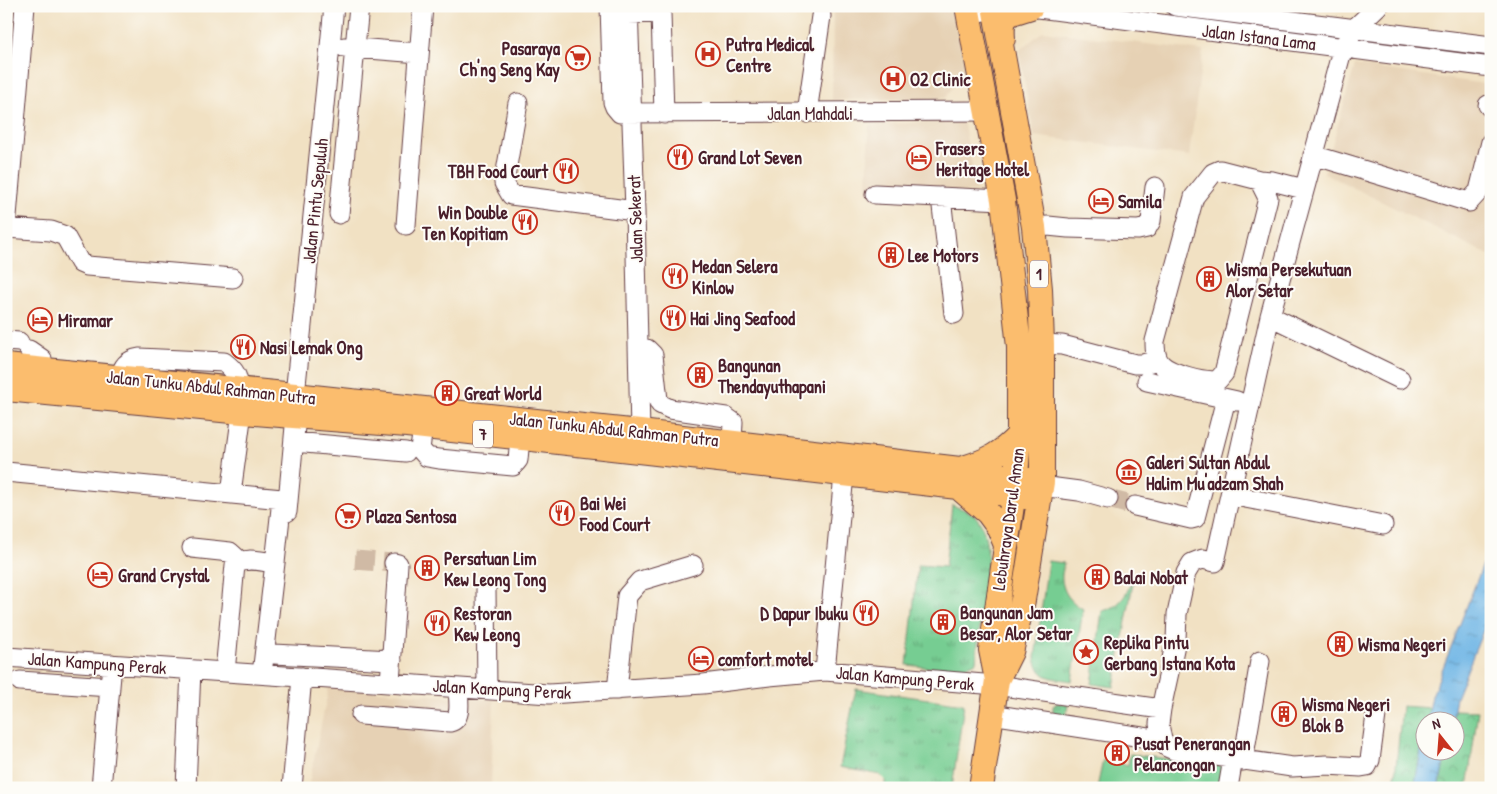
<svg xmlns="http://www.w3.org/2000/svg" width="1497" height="794" font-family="'Patrick Hand',sans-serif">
	<defs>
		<pattern id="grass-tufts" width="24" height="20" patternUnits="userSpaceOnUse" patternTransform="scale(1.25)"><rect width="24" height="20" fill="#76cd92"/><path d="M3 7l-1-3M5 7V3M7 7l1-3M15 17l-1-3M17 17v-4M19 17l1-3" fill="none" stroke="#63a677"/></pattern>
		<pattern id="park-crowns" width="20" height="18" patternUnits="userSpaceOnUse" patternTransform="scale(1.25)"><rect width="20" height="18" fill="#76cd92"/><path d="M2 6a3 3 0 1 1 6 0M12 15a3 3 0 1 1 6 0" fill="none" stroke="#63a677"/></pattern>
		<pattern id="water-ripples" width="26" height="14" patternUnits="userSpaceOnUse" patternTransform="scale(1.25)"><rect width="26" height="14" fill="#6eb5e5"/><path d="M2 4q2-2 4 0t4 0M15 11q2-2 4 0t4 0" fill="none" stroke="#5c93ba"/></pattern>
	</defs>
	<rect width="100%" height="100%" fill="#fdfcf7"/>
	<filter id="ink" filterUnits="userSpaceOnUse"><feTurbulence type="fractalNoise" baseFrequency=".02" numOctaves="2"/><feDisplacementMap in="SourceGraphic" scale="10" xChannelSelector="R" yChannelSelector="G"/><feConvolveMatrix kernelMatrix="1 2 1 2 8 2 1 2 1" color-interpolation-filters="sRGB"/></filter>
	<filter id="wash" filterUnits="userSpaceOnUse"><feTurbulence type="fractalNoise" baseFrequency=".0096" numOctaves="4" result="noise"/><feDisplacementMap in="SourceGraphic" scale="20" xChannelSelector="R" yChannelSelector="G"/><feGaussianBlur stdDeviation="1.12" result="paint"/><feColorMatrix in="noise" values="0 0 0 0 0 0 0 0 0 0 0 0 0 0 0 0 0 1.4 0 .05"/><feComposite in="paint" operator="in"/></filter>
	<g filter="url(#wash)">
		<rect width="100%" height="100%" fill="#f1e1c3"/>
		<path fill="#e6d1b4" d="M833,6H958L966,69L945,98L832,100Z
			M1043,31L1203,51L1189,156L1034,136L1019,51Z
			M1355,65L1491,85V256L1324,173Z
			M963,120L977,192H867L869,125Z
			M329,687L494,700L491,788H308Z"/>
		<path fill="url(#grass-tufts)" stroke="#60765e" d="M952,505C958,508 968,510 974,515C985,525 986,541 988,555L976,662C956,674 929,667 907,665L918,565L945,567Z
			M1048,561L1064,563C1058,583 1065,599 1083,609L1072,681C1054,678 1039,680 1035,658Z
			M1131,582L1133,583L1114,687L1092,684L1102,611C1118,608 1126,597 1131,582Z
			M856,689L964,704L952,788H885V780L880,775L840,767Z
			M1057,703L1068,704L1066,716L1056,715L1053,712V706Z"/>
		<path fill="url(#park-crowns)" stroke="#60765e" d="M1402,706L1430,708L1427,721L1424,722V734L1414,788H1360L1361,784L1394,787Z
			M1454,710L1478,711L1467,788H1439L1446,752H1454V722L1452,721Z"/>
		<path fill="#76cd92" stroke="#60765e" d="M1130,754L1228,767L1224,788H1190L1179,786V788H1097L1103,760L1128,765Z"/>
		<path fill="url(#water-ripples)" stroke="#5c6a88" d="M1491,544V611L1456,698L1452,721H1427L1432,696Z
			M1424,734V752H1446L1439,788H1414Z"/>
	</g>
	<g filter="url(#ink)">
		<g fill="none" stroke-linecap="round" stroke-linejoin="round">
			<path stroke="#d0baa5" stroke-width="19" stroke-dasharray="19 9" stroke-linecap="butt" d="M1108,499L1135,506
				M355,560L394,563"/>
			<defs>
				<path id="minor" d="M610,6L613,102L615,107L620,113L988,111
					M628,6L635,211L640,432
					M1175,6L1491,46
					M628,14L661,13L664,114
					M968,14L995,9L1031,7L1491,67
					M344,47L419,53
					M518,103L504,183L511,195L635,211
					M1488,105L1491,108
					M807,113L821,16
					M1313,155L1469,202L1479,191L1491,142
					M1220,170L1259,180L1268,198L1224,373L1218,380C1206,383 1169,373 1161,364C1155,358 1155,349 1155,341L1194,197L1213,173Z
					M1259,180L1272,181L1304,189
					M875,194L1003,200
					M941,197L954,314
					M339,214L359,6
					M406,225L423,6
					M1034,227L1048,226L1068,228L1138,230L1147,228L1151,221L1155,187
					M6,228L51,231L65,236L80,263L87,266L233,278
					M6,228L25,6
					M1270,316L1400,379
					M6,341L19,342
					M1042,344L1062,345L1135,364H1143L1158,360
					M638,349H647L653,355L658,400L660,404L670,409L726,417L733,422L732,442
					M29,350L42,359V370
					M120,378C122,366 127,360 139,358L224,362C235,370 239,377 238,390
					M1147,381L1237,401
					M295,395L334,6
					M423,427L420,449L427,457L439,459L513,466L518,460L520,438
					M294,442L406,452
					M6,472L282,499L275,563
					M1041,486L1079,491L1108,499
					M231,493L242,412
					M1230,495L1383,525
					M1135,506L1191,519L1195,518L1226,399
					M287,512L296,416
					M192,548L230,552L240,561
					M486,589L487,690
					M274,654L392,660
					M6,657L549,694L703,684L769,676L825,671L996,685L1161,709
					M825,671L844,475
					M225,672L235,565C245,556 262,562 275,563L262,674
					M20,681L110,687
					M390,683L398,564L394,563
					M617,690L627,596L640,581L693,565
					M991,714L1162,740
					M361,715L450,722C463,719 458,698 458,688
					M1376,715L1370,760L1367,766L1361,767L1327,765L1292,767L1174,750L1167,747L1162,740L1159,724L1161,709L1176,640L1177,614L1186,573L1192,563L1197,561L1203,559L1215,562L1270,316L1343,47L1355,28L1378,6
					M1243,761L1260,661
					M101,788L112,664
					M186,788L191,670
					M292,788L302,677
					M1228,788L1233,759"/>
				<path id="major" d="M967,6L1003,200L1019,347V435L1016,478L991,650L997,680
					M1003,39C1001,12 1008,15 1031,7
					M6,366L295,395L640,432L960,469L1042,482
					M6,389L242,412L407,425L958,487L1039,499
					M963,468C988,461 1001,454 1019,435
					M958,487L988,513L999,528L1006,545
					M981,788L997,680L1011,652L1023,600L1042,482V344L1040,289L1034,227L994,6"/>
			</defs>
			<use href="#minor" stroke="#633c42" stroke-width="21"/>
			<use href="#major" stroke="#633c42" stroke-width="26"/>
			<use href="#minor" stroke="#fff" stroke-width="19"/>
			<use href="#major" stroke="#fbbd6e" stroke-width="24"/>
		</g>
	</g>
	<defs>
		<symbol id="hospital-ring" viewBox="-11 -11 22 22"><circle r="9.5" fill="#fdfcf7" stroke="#c8321e" stroke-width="1.5"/><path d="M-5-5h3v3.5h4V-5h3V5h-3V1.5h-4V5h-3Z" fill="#c8321e"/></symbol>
		<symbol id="supermarket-ring" viewBox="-11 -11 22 22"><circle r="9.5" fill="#fdfcf7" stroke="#c8321e" stroke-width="1.5"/><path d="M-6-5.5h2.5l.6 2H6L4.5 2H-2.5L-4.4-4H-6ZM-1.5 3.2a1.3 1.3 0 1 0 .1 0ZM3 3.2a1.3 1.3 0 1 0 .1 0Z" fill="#c8321e"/></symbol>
		<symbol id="restaurant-ring" viewBox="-11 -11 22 22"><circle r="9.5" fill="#fdfcf7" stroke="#c8321e" stroke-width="1.5"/><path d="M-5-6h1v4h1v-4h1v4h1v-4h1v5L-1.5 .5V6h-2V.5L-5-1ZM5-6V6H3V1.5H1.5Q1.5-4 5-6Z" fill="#c8321e"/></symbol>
		<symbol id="hotel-ring" viewBox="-11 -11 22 22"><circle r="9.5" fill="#fdfcf7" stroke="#c8321e" stroke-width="1.5"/><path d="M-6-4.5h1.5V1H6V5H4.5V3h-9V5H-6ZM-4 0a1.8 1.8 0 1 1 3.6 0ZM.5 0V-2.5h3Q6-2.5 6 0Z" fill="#c8321e"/></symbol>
		<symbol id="building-ring" viewBox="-11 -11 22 22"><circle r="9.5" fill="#fdfcf7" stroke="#c8321e" stroke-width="1.5"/><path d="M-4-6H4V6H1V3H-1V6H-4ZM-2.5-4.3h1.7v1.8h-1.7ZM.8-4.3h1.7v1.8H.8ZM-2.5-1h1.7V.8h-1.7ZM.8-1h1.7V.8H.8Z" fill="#c8321e"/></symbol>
		<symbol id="museum-ring" viewBox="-11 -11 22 22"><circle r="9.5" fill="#fdfcf7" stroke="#c8321e" stroke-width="1.5"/><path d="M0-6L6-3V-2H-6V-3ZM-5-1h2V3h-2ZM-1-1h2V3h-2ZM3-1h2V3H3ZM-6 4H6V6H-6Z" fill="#c8321e"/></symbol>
		<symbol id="sight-ring" viewBox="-11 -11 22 22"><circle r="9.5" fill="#fdfcf7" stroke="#c8321e" stroke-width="1.5"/><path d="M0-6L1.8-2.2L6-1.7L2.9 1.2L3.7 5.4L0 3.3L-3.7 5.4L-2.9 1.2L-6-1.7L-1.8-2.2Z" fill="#c8321e"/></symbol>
	</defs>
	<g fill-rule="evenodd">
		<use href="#hospital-ring" x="694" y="40" width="28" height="28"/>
		<use href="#supermarket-ring" x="564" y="44" width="28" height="28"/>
		<use href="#hospital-ring" x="879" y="65" width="28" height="28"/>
		<use href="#restaurant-ring" x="666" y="143" width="28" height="28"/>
		<use href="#hotel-ring" x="905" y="144" width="28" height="28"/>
		<use href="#restaurant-ring" x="552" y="157" width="28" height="28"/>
		<use href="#hotel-ring" x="1087" y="187" width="28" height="28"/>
		<use href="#restaurant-ring" x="511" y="208" width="28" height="28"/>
		<use href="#building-ring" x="877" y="241" width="28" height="28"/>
		<use href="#restaurant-ring" x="661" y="262" width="28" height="28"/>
		<use href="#building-ring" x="1195" y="265" width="28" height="28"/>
		<use href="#restaurant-ring" x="659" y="304" width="28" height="28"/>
		<use href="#hotel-ring" x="26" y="306" width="28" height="28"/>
		<use href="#restaurant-ring" x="229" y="333" width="28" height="28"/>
		<use href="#building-ring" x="686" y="361" width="28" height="28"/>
		<use href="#building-ring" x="433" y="379" width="28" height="28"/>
		<use href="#museum-ring" x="1115" y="458" width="28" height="28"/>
		<use href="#restaurant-ring" x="548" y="499" width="28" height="28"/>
		<use href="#supermarket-ring" x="334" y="502" width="28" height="28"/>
		<use href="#building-ring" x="413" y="554" width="28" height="28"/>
		<use href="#hotel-ring" x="86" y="561" width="28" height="28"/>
		<use href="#building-ring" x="1083" y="563" width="28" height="28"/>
		<use href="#restaurant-ring" x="852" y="599" width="28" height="28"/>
		<use href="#building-ring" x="929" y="608" width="28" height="28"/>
		<use href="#restaurant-ring" x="423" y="609" width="28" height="28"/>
		<use href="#building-ring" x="1326" y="630" width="28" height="28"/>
		<use href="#sight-ring" x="1072" y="638" width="28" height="28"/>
		<use href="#hotel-ring" x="687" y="645" width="28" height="28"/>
		<use href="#building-ring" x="1270" y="700" width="28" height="28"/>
		<use href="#building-ring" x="1103" y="739" width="28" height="28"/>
	</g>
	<g text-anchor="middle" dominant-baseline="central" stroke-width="4" stroke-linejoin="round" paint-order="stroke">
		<g fill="#fdfcf7" stroke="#806168" stroke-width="1">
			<rect x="1030" y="260.5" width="18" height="27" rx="4"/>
			<rect x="473" y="420.5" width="20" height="27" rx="4"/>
		</g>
		<g font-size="16" font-weight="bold" fill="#4a1f2b">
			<text x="1039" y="274">1</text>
			<text x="483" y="434">7</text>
		</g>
		<g font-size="18" fill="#4a1f2b" stroke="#fdfcf7">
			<text transform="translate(1259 37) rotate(7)">Jalan Istana Lama</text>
			<text x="810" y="113">Jalan Mahdali</text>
			<text transform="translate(315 201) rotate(-84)">Jalan Pintu Sepuluh</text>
			<text transform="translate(635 219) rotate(-92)">Jalan Sekerat</text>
			<text transform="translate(211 387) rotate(6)">Jalan Tunku Abdul Rahman Putra</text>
			<text transform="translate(614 429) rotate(6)">Jalan Tunku Abdul Rahman Putra</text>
			<text transform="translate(1008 519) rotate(-82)">Lebuhraya Darul Aman</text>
			<text transform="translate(97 663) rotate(4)">Jalan Kampung Perak</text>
			<text transform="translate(905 678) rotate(5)">Jalan Kampung Perak</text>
			<text transform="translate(502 689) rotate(3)">Jalan Kampung Perak</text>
		</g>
		<g font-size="18" font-weight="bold" fill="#4a1f2b" stroke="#fdfcf7" text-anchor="start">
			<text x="726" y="44">Putra Medical<tspan x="726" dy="21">Centre</tspan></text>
			<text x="560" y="48" text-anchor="end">Pasaraya<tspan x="560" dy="21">Ch'ng Seng Kay</tspan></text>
			<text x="910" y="79">O2 Clinic</text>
			<text x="936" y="148">Frasers<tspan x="936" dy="21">Heritage Hotel</tspan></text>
			<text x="698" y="157">Grand Lot Seven</text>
			<text x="548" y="171" text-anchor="end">TBH Food Court</text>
			<text x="1118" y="201">Samila</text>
			<text x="508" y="212" text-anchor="end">Win Double<tspan x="508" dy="21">Ten Kopitiam</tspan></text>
			<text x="908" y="255">Lee Motors</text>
			<text x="692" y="266">Medan Selera<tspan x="692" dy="21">Kinlow</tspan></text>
			<text x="1226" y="269">Wisma Persekutuan<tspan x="1226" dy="21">Alor Setar</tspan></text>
			<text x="690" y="318">Hai Jing Seafood</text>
			<text x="58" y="320">Miramar</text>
			<text x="260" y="347">Nasi Lemak Ong</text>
			<text x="718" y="365">Bangunan<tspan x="718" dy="21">Thendayuthapani</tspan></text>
			<text x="464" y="393">Great World</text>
			<text x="1146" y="462">Galeri Sultan Abdul<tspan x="1146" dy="21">Halim Mu'adzam Shah</tspan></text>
			<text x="580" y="503">Bai Wei<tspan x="580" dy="21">Food Court</tspan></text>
			<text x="366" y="516">Plaza Sentosa</text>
			<text x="444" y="558">Persatuan Lim<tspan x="444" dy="21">Kew Leong Tong</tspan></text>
			<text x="118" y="575">Grand Crystal</text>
			<text x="1114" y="577">Balai Nobat</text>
			<text x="960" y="612">Bangunan Jam<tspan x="960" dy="21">Besar, Alor Setar</tspan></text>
			<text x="454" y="613">Restoran<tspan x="454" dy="21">Kew Leong</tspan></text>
			<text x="848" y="613" text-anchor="end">D Dapur Ibuku</text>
			<text x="1104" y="642">Replika Pintu<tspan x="1104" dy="21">Gerbang Istana Kota</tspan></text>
			<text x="1358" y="644">Wisma Negeri</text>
			<text x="718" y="659">comfort motel</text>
			<text x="1302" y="704">Wisma Negeri<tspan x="1302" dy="21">Blok B</tspan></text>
			<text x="1134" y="743">Pusat Penerangan<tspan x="1134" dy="21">Pelancongan</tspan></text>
		</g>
	</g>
	<rect width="1497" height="794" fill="none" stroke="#fdfcf7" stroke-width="25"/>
	<g transform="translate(1440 736) rotate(343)"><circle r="24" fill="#fdfcf7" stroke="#b5a4a5"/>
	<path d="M0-4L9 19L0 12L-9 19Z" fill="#c8321e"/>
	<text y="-8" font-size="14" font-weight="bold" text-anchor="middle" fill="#4a1f2b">N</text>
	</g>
</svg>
